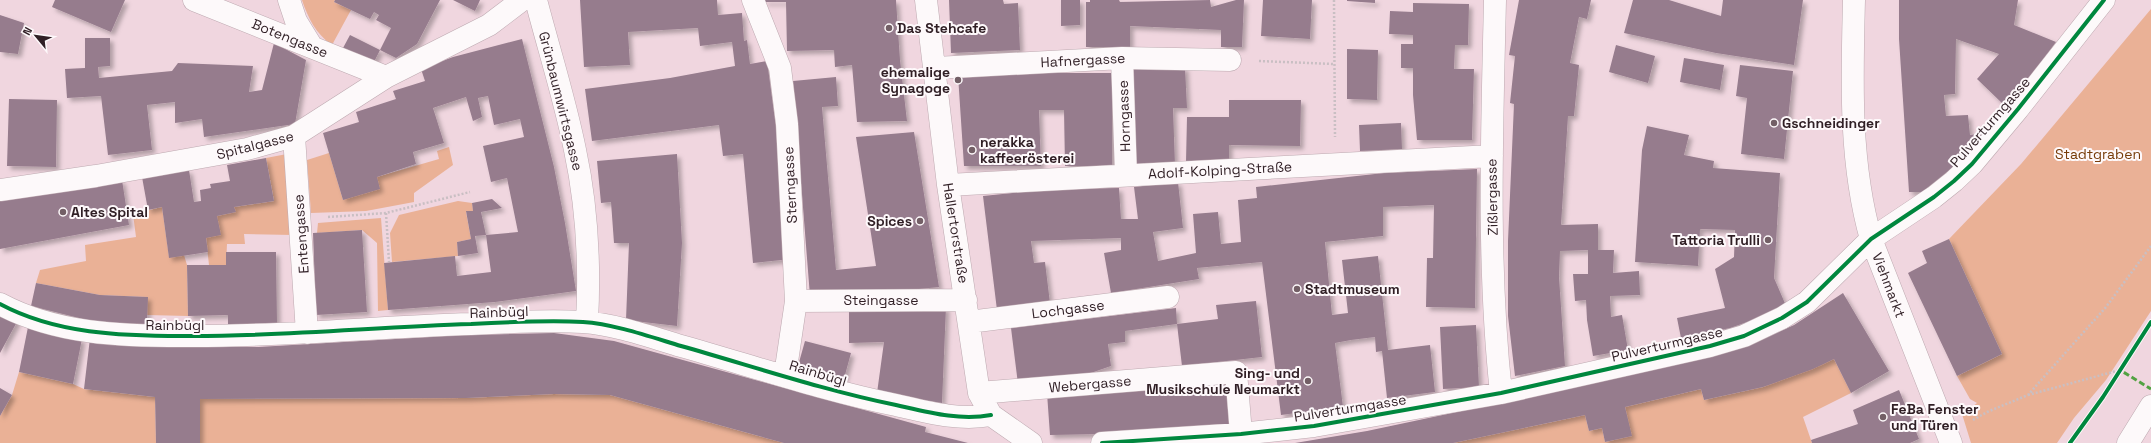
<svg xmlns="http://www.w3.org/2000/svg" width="2151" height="443" font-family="'Space Grotesk',sans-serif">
	<defs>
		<filter id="shadow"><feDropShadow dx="3.5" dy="3.5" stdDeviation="2" flood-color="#0004"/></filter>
	</defs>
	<rect width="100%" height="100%" fill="#f0d6df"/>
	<path fill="#eab196" d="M302,0H335L334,2L351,10L332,45C316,34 308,18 302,0Z
		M2151,9V311L2106,380L2074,418L2057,443H1971L1962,414L1977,403L1970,399L1957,376L2002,354L1949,239L2021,164Z
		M449,147L453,165L414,193V202L366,211L311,213L307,160L329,153L343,200L377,177L439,159L437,151Z
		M287,154L293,235L244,234L245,244H227L226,265H209L206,238L217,216L235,212L234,207L274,201L266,158Z
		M458,201L472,203L473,211L466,212L471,239L457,242L458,256L392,262L390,233L399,215Z
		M162,207L169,257L184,255L187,265L188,316L147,315V297L100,295L36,283L40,270L86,261L85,245L136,237L133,214Z
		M381,218L388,310L378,311L377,243L362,230L317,233L318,223Z
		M1834,359L1851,393L1803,417L1812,443H1453L1585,415L1589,431L1602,428L1605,442L1631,436L1625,407L1701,389L1704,400L1763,387Z
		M19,372L73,384L84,389L155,397L156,443H0V416L12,395Z
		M554,394L610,395L784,443H200V399L466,398Z"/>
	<path fill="#967c8d" filter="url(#shadow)" d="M55,0H125L111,32L52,7Z
		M335,0H440L417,44L396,58L380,50L391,28L376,20L379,15L374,12L370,19L334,2Z
		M453,0H480L475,11Z
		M580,0H717L718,15L742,13L744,41L747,40L750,64L767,61L779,149L791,259L753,263L743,154L723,156L719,125L592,141L585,89L670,78L735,66L732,42L700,46L698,28L628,32L630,65L584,67Z
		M764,0H896L900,60L907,121L857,122L852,65L835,67L834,50L787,51L786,2H764Z
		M949,0H1003L1004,4L1018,3L1020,50L951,53Z
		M1061,0H1080V25L1061,26Z
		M1090,0H1119L1120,2L1210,0L1211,7L1236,0H1244L1242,47H1221V30L1130,26V47H1086V2H1090Z
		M1263,0H1312L1310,39L1261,36Z
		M1347,0H1375V3L1347,1Z
		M1519,0H1591L1587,19L1579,17L1570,63L1579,65L1574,116H1568L1561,225L1598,224V250H1614L1613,273L1639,271L1640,295L1610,296L1611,317L1622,315L1628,350L1593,356L1587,320L1586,300L1575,301L1573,274H1588V250L1560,251L1559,277L1565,366L1515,376L1508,316V241L1514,104L1510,103L1515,56L1509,55Z
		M1633,0H1669L1721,16L1723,0H1803L1794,65L1716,53L1624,33Z
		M1899,0H2018L2014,25L2056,42L2032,74L2003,104L1977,79L1999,54L1956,39L1955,94L1944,95L1946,116L1968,115L1970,135L1985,133L1931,192H1909L1899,39Z
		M1413,3L1469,4L1468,45H1455L1454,69H1474L1472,140H1417L1413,95V68H1401V44H1413V35L1389,34L1390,11L1413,12Z
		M0,15L24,23L18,54L0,52Z
		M350,35L380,50L373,64L343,48Z
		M85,38H110V66L98,67L99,78L172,71L178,63L253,66L249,92L262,90L274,43L306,60L295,124L204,137L202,119L175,123V102L147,105L152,150L108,155L101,96L67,98L65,69L85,68Z
		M522,39L554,167L565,223L576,291L495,302L388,310L384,263L455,256L457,276L491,272L486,235L518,232L507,178L491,182L483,146L524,137L520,119L494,125L488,96L478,98L482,117L473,121L466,97L433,108L444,143L413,152L416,164L377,177L380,189L343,200L323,133L359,122L356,112L396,99L393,91L425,81L421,69L453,57Z
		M1616,45L1655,56L1648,83L1609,72Z
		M1347,49L1378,50L1377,100L1347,99Z
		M1684,58L1724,65L1720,90L1680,82Z
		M1740,65L1793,71L1784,159L1741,154L1747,98L1736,96Z
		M1185,67L1187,108H1173L1175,165L1132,166L1128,69Z
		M1038,73H1112V166H1065L1064,110H1039L1041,166H964L958,75Z
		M836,77L838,106L822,107L836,270L876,266L856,137L914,132L939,287L879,293L810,296L793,81Z
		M9,99L57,100L56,167L7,166Z
		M1229,100H1301L1300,146L1229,145V163L1186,162L1187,117H1229Z
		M1401,123L1402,149L1360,151L1359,125Z
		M1647,126L1689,135L1684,155L1714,161L1713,168L1780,173L1774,278L1787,308L1730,328L1681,338L1677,318L1725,308L1715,269L1734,257L1735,230L1700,229L1698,266L1635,262L1642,150Z
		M677,154L682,243L677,326L626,320L629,243H614L611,202L601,203L597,161Z
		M266,158L274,201L234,207L236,212L217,216L221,235L206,238L208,252L169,258L162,207L148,210L142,177L189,170L194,202L201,201L200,190L211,188L210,184L230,181L227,165Z
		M1477,169L1475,308L1426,307L1427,258H1433L1434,205L1383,207V236L1325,242L1332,315L1348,313L1342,260L1378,256L1388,350L1430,345L1435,392L1387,398L1382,351L1376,352L1375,337L1351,340L1335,343L1343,407L1281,415L1262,262L1197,268L1199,279L1111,293L1104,253L1121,250V238L1031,241L1034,263L1045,262L1050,303L997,310L983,196L1052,189L1119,188L1121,219H1138L1134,187L1178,182L1183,228L1153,232L1158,261L1196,253L1193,214L1218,212L1221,244L1241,242L1238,200L1257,198L1256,187L1384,173Z
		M122,180L129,225L0,249V198Z
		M492,199L502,208L481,212L486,235L475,236L478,253L458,256L457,242L471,239L466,211H473L472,203Z
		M362,230L367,312L316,315L313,233Z
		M1949,239L2002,354L1957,376L1908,273L1927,263L1922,251Z
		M226,252H276L277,323L228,325V315L188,316L187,265H226Z
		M36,283L100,295L148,297L147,324L99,323L31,306Z
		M1843,293L1889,371L1851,393L1834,359L1813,369L1763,387L1704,400L1701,389L1625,407L1632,436L1605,442L1602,428L1589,431L1585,415L1453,443H1295L1367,431L1579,386L1752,344L1794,325Z
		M1256,301L1262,357L1182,366L1177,324L1125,331V342L1108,344L1111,366L1082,376L1018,384L1011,328L1176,308L1177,324L1218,319L1216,305Z
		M849,307H946L942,403L877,393L884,342L849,343Z
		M0,311L18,320L0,353Z
		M1476,325L1479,387L1443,389L1440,327Z
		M28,327L82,339L73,384L19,372Z
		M554,333L614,341L926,427L925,432L968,443H784L610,395L554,394L466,398L200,399V443H156L155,397L84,389L90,338L161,346L258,347L464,335Z
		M805,341L851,353L842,386L796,373Z
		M1226,382L1229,425L1102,434L1050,435L1047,393Z
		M0,388L12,395L0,416Z
		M1899,390L1919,439L1910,443H1812L1811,440L1858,424L1853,410Z"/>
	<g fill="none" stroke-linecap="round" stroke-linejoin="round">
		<defs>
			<path id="minor" d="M194,0L386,77
				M289,0L296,21L312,47
				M536,0C549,50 565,100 575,150C587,206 590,266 587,322
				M753,0L780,68L787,124L796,301L785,375
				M926,0L948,185L979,393L991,415L1031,443
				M1495,0C1492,131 1487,263 1501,393
				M1854,0C1852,79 1849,162 1871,239L1951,443
				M1122,58L1126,175
				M936,68L1122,58L1230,60
				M294,136L307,333
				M948,185L1492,156
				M0,190L96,176L247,149L294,136L386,77L489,25L522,0
				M796,301L966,300
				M0,304C56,334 121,336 183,336C279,337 375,327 471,324C508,322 546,320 583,322C614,324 651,337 681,346C752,366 823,390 896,405C927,412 959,421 991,415
				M969,322L1168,297
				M979,393L1236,372L1241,434
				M1102,443L1241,434L1314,426L1501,393L1710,346L1744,336L1782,318L1807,302L1871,239L1934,197L1954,181L1972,164L2018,109L2104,0"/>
			<path id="major" d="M2128,443L2151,406"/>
		</defs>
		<use href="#minor" stroke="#bda9b0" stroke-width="23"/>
		<use href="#major" stroke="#bda9b0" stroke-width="23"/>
		<path stroke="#c9bfc3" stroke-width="2.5" stroke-dasharray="2 2" stroke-linecap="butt" d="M1334,0L1335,137
			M1259,61L1334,64
			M386,213L389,262
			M328,217L386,213L470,192
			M2028,395L2120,370
			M1973,420L1987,412L2028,395L2106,307L2151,246"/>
		<use href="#minor" stroke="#fdf9fa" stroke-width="22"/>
		<use href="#major" stroke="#fdf9fa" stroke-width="22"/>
		<path stroke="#52a242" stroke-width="3" stroke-dasharray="6 3" stroke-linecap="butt" d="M2118,374L2120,370L2151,389"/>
		<defs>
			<path id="cycleway" d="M0,304C56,334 121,336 183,336C279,337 375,327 471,324C508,322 546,320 583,322C614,324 651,337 681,346C752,366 823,390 896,405C927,412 959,421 991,415
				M1102,443L1241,434L1314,426L1501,393L1710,346L1744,336L1782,318L1807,302L1871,239L1934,197L1954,181L1972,164L2018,109L2104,0
				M2070,443L2103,397L2151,322"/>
		</defs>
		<use href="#cycleway" stroke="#fef9fb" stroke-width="6"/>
		<use href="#cycleway" stroke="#00873e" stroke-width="4"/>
	</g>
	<g fill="#735f66" stroke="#fef9fb" stroke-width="1.5">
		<circle cx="889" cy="28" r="4"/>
		<circle cx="958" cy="80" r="4"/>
		<circle cx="1774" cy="123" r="4"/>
		<circle cx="972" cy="150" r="4"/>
		<circle cx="63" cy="212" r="4"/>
		<circle cx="920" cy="221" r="4"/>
		<circle cx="1768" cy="240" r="4"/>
		<circle cx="1297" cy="289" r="4"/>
		<circle cx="1308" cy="381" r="4"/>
		<circle cx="1883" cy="417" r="4"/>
	</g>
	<g text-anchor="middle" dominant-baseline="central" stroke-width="4" stroke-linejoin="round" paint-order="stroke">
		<g font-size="14" font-weight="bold" fill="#301f25" stroke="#fef9fb" text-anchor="start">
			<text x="897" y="28">Das Stehcafe</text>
			<text x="950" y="72" text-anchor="end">ehemalige<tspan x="950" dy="16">Synagoge</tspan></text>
			<text x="1782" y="123">Gschneidinger</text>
			<text x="980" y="142">nerakka<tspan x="980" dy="16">kaffeerösterei</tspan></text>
			<text x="71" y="212">Altes Spital</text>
			<text x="912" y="221" text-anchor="end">Spices</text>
			<text x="1760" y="240" text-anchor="end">Tattoria Trulli</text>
			<text x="1305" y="289">Stadtmuseum</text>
			<text x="1300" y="373" text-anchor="end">Sing- und<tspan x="1300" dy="16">Musikschule Neumarkt</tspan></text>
			<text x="1891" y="409">FeBa Fenster<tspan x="1891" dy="16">und Türen</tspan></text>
		</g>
		<g font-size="14" fill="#301f25" stroke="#fef9fb">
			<text transform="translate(290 38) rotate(22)">Botengasse</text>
			<text transform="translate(1083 60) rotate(-3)">Hafnergasse</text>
			<text transform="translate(561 101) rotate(76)">Grünbaumwirtsgasse</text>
			<text transform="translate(1124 116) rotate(-92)">Horngasse</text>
			<text transform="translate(1990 122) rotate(-49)">Pulverturmgasse</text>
			<text transform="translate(255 145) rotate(-14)">Spitalgasse</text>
			<text transform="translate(1220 170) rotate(-3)">Adolf-Kolping-Straße</text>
			<text transform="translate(790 185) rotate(-93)">Sterngasse</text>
			<text transform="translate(1492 197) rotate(-91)">Zißlergasse</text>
			<text transform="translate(956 233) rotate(81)">Hallertorstraße</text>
			<text transform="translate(301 234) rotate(-94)">Entengasse</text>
			<text transform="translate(1889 285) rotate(69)">Viehmarkt</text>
			<text x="881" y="300">Steingasse</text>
			<text transform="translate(1068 309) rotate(-7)">Lochgasse</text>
			<text transform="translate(499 312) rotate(-2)">Rainbügl</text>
			<text x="175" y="325">Rainbügl</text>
			<text transform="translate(1667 344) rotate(-13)">Pulverturmgasse</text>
			<text transform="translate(818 373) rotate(17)">Rainbügl</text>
			<text transform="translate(1090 384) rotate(-5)">Webergasse</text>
			<text transform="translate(1350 408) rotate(-9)">Pulverturmgasse</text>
		</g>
		<g font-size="14" fill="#773c09" stroke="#fef9fb">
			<text x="2098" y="154">Stadtgraben</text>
		</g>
	</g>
	<g transform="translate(36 36) rotate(299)" stroke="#fef9fb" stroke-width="3" paint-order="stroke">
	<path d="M0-3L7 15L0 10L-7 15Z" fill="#301f25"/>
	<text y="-6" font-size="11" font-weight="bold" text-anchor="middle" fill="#301f25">N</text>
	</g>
</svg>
